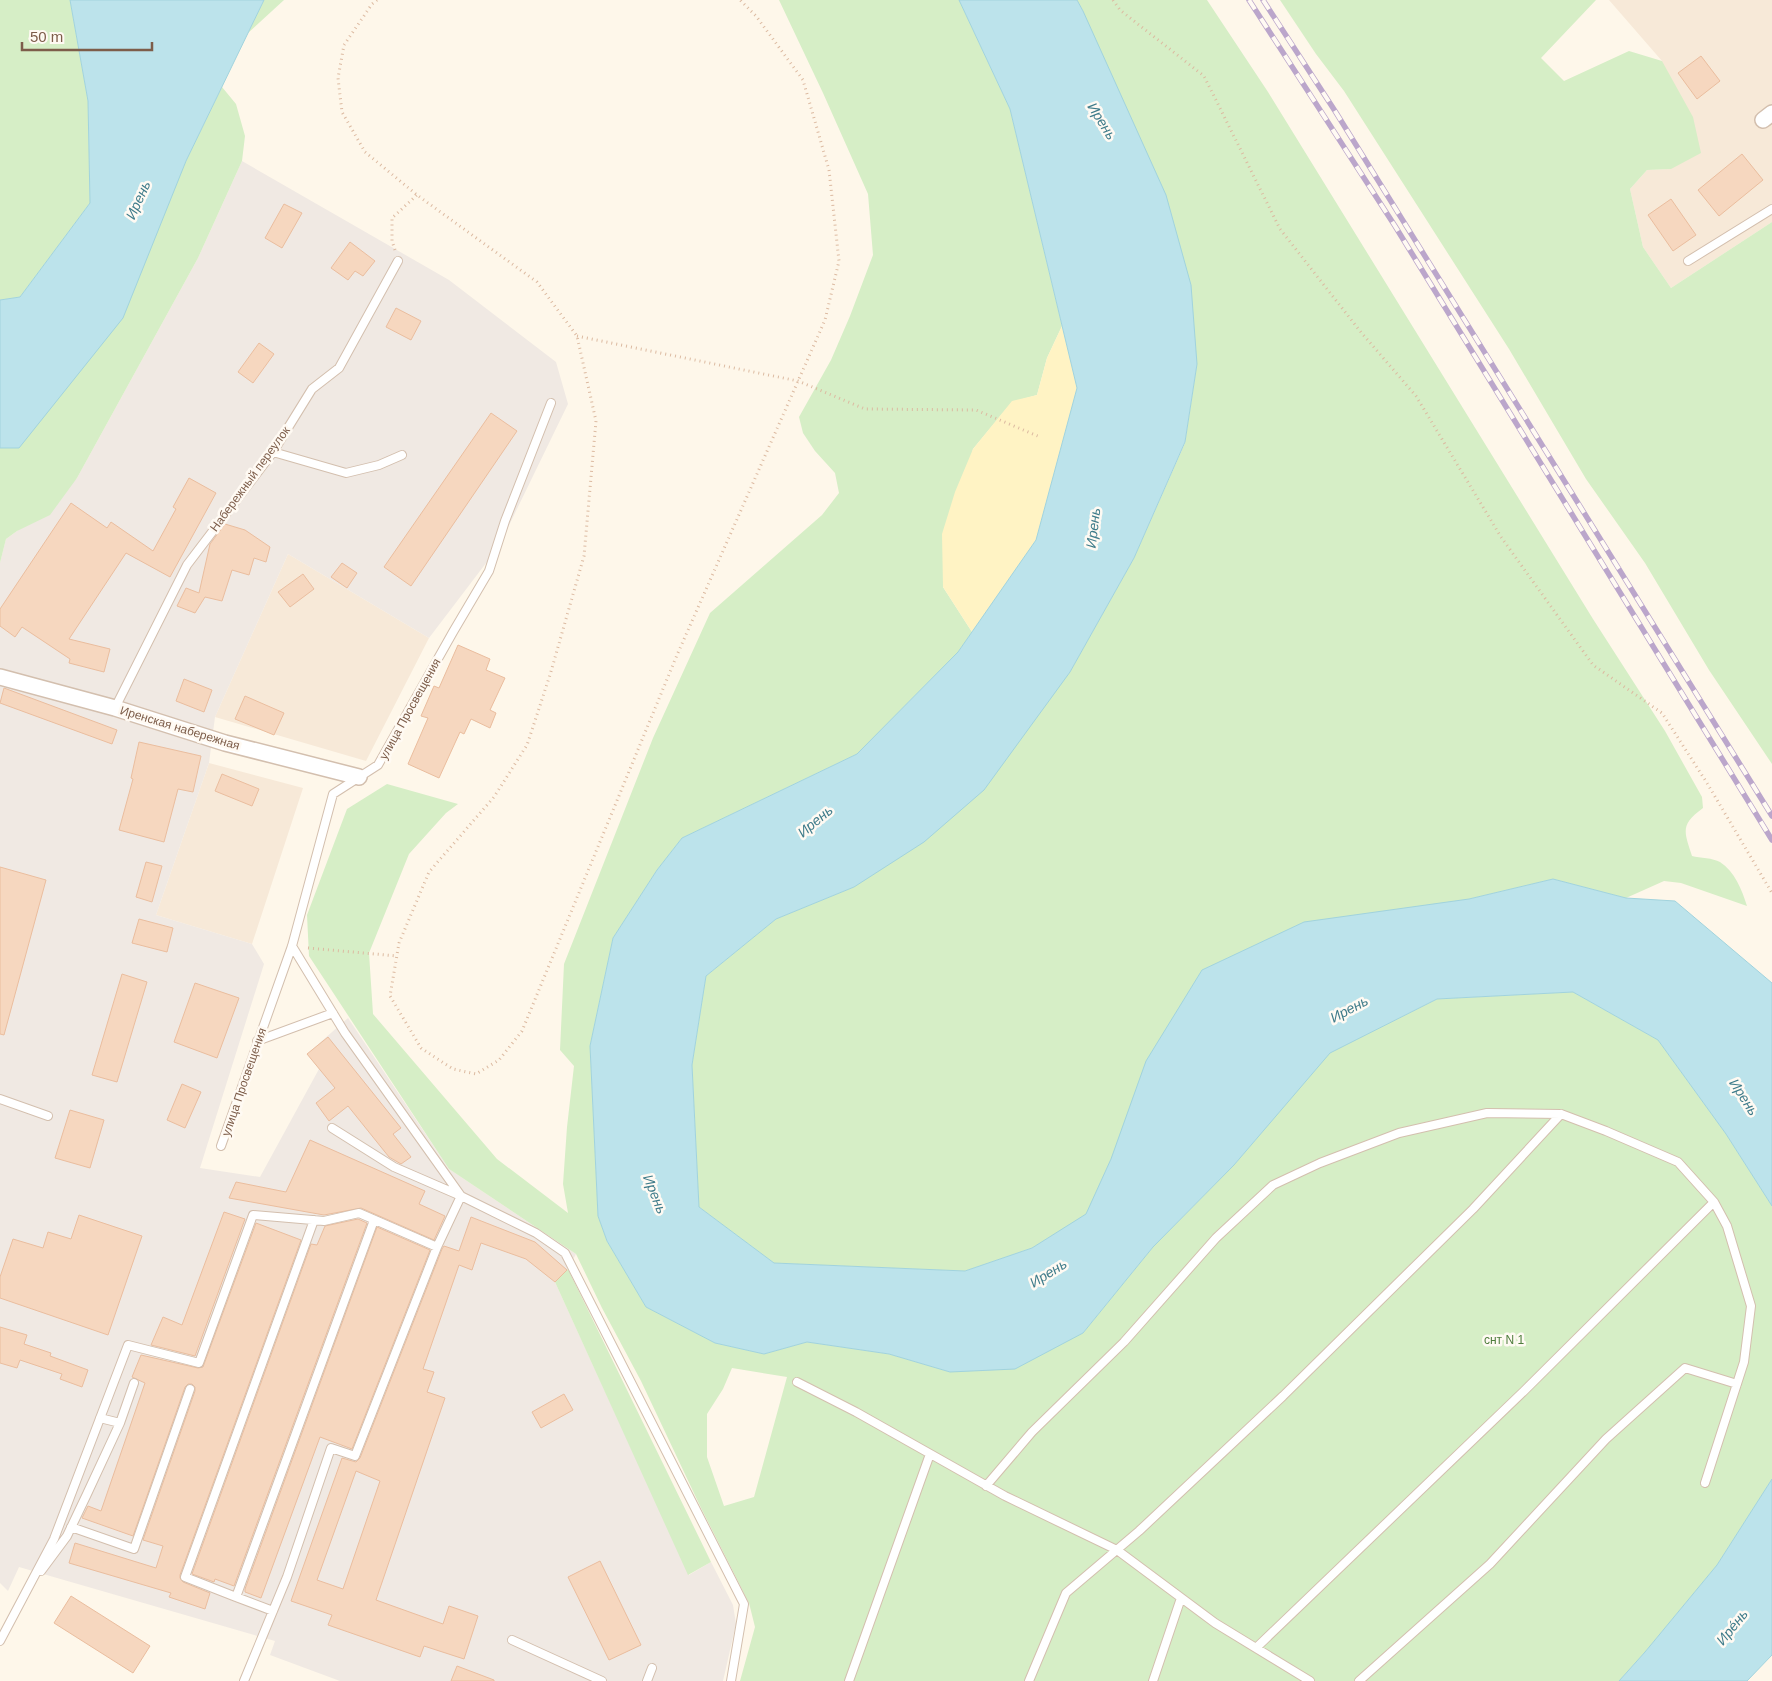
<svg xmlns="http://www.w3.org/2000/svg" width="1772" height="1681" font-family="Arial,sans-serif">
	<rect width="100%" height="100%" fill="#fef7ea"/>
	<path fill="#f7e9d8" d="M1609,0H1772V105L1755,118L1763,128L1772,121V222L1671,288L1643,247L1630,189L1647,170L1671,169L1662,61Z
		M288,554L429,638L366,761L215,717Z
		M209,763L303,788L252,944L156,915Z"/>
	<path fill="#f0e9e3" d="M242,161L449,280L556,362L568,404L499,546L429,638L288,554L215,717L209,763L156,915L252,944L264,964L200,1168L260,1177L319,1069L307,1054L348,1018L449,1169L576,1254L568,1269L555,1282L689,1575L711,1562L733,1605L736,1624L723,1681H340L270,1655L275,1641L19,1567L8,1591L0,1583V563L6,539L17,531L77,478L198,258Z"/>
	<path fill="#d6eec6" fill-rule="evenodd" d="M0,0H70L88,101L90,203L20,297L0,300Z
		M264,0H284L248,33Z
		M779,0H959L1010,109L1062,326L1047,358L1037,395L1012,402L973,449L943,587L972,632L958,652L857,754L682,838L657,870L613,938L590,1046L598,1216L607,1241L646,1307L715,1343L764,1354L807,1342L889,1354L950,1372L1083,1333L1153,1247L1234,1165L1329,1053L1437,999L1573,992L1658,1040L1726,1134L1772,1206V1479L1717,1565L1645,1652L1619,1681H740L755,1627L749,1603L701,1508L641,1381L602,1308L576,1254L449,1169L309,956L307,915L347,809L387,784L458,804L446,813L409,854L369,953L373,1014L497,1159L568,1213L563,1184L567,1127L574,1066L560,1050L564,964L653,738L710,613L822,515L839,493L835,473L815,451L803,433L799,417L831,360L850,316L873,255L868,194L823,93ZM732,1368L787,1377L754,1497L724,1506L707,1457V1414L723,1389Z
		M1077,0H1207L1268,92L1593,619L1665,731L1702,797L1703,808C1680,825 1684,831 1692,856C1700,858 1713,858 1720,862C1735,872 1742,890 1747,906L1681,883L1664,881L1626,898L1553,879L1469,899L1111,1159L1086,1215L1032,1248L965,1271L774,1263L699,1207L692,1065L706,976L776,919L854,887L1070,672L1134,558L1185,443L1197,364L1083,11Z
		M1280,0H1596L1541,58L1564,81L1629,51L1662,61L1693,117L1701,153L1671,169L1647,170L1630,189L1643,247L1671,288L1772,222V764L1709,670L1645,563L1586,479L1509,349L1344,91L1316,54Z
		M222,87L236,104L245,136L242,161L198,258L77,478L50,515L17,531L6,539L0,563V448H19L186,161Z
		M568,1269L711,1562L688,1575L555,1282Z"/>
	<path fill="#fff3c4" d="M1062,326L1077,388L1036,540L972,632L943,587L942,534L955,492L973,449L1012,401L1037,395L1047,358Z"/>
	<path fill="#bce3eb" stroke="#a1d3dd" d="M70,0H264L186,161L123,318L19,448H0V300L20,297L90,203L88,101Z
		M959,0H1077L1083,11L1166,195L1191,285L1197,364L1185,442L1134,558L1070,672L984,790L924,842L854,887L776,919L706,976L692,1065L699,1207L774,1263L965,1271L1032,1248L1086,1214L1111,1159L1146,1061L1202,970L1304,922L1469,899L1553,879L1626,898L1675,901L1772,983V1206L1726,1134L1658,1040L1573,992L1437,999L1330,1053L1234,1165L1153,1247L1083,1333L1015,1369L950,1372L889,1354L807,1342L764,1354L715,1343L646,1307L607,1241L598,1216L590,1046L613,938L657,870L682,838L857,754L958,652L1036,540L1077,388L1010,109Z
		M1772,1479V1655L1747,1681H1619L1645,1652L1717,1565Z"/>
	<path fill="#f6d7bf" stroke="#eabd9e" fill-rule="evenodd" d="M1701,56L1720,81L1697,99L1678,73Z
		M1742,154L1763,180L1719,216L1698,190Z
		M1671,199L1696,235L1673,251L1648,215Z
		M284,204L302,213L282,248L265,238Z
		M350,242L375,261L363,276L355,271L348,280L331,268Z
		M396,308L421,321L411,340L386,327Z
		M259,343L274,354L253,383L238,372Z
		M491,413L517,431L411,586L384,567Z
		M189,478L216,493L170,577L126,553L69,639L110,649L104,672L69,663L70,659L22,627L15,637L0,626V609L71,503L107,528L111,522L153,551L176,509L173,507Z
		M225,524L245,530L270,547L266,562L254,558L249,575L232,570L222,601L205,597L195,613L177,606L186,588L199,593L210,544Z
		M342,563L357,573L347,588L331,577Z
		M303,574L314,589L290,607L278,592Z
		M458,645L490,659L486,670L505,678L490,710L496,713L490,728L471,719L464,734L460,732L439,778L408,764L428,718L421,716L434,686L439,688Z
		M184,679L212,690L204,712L176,701Z
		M4,688L117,730L112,744L0,703Z
		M245,696L284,713L274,735L235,719Z
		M139,742L201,756L193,792L178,789L164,842L119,830L133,779L131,778Z
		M222,774L259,789L252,806L215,791Z
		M146,862L162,866L152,902L136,897Z
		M0,867L46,880L4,1035L0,1034Z
		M139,919L173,928L167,952L132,943Z
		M122,974L147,982L117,1082L92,1075Z
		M195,983L239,998L217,1058L174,1042Z
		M328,1037L401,1128L393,1134L411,1157L401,1164L389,1157L348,1106L329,1121L316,1103L335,1088L307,1054Z
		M182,1084L201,1092L185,1128L167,1120Z
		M70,1110L104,1120L90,1168L55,1158Z
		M310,1140L425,1191L419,1204L445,1216L434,1240L361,1208L324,1215L229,1198L236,1182L286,1192Z
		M224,1212L245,1219L195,1356L151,1345L163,1317L182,1325Z
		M79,1215L142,1236L108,1335L0,1298V1277L13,1239L43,1248L48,1232L71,1239Z
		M471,1217L535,1242L567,1270L555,1282L526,1259L481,1243L472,1270L459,1265L423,1369L434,1372L427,1392L445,1398L376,1600L443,1624L449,1606L478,1616L464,1659L424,1646L420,1657L328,1625L332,1615L291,1601L342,1458L356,1462L360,1458L442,1249L444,1246L459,1251ZM356,1471L380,1481L343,1589L317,1580Z
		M358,1219L367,1223L234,1586L215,1579L214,1582L192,1574L311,1244L317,1245L325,1226Z
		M256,1223L301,1240L180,1575V1578L183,1582L210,1593L205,1609L169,1597L171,1593L69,1563L75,1543L156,1568L163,1546L143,1540L195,1391V1387L192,1384H188L185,1387L133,1536L82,1518L88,1506L101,1511L145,1383L132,1377L141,1355L198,1368L203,1367Z
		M377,1227L430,1250L352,1449L320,1437L261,1598L245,1592V1589Z
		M0,1327L27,1335L24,1344L51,1353L50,1356L88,1370L82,1387L60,1379L62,1374L20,1360L17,1368L0,1363Z
		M564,1394L573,1410L541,1428L532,1412Z
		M600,1561L641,1645L609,1660L568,1577Z
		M71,1596L150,1646L133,1673L54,1623Z
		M457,1666L494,1680V1681H451Z"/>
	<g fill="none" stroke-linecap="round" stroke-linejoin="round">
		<defs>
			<path id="lane" d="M1688,261L1772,209
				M273,452L346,473L379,465L402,455
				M115,708L187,565L273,452L312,389L339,368L398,261
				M292,946L345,1033L461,1196L394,1167L332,1128
				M257,1041L333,1013
				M0,1099L48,1116
				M221,1146L292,946L333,794L378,765L453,632L489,571L505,521L551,403
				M314,1220L185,1577L236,1597L374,1220
				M797,1382L856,1412L1005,1496L1117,1550L1215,1623L1310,1681
				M100,1418L120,1423
				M986,1486L1032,1432L1124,1342L1216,1238L1273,1185L1320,1163L1399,1133L1487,1113L1561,1114L1606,1131L1678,1162L1714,1202L1727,1226L1751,1306L1744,1362L1705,1483
				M71,1527L134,1549L190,1389
				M41,1571L67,1536L87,1494L120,1423L134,1383
				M236,1597L273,1611
				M512,1640L602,1681
				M0,1641L54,1539L128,1345L199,1363L253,1215L324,1221L359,1213L437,1247L461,1196L536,1233L565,1253L744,1604L731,1681
				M1256,1648L1524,1391L1714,1202
				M244,1681L287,1577L331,1448L355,1456L437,1247
				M647,1681L652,1668
				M849,1681L930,1454
				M1029,1681L1066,1593L1139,1531L1283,1396L1473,1209L1561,1114
				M1153,1681L1181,1598
				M1359,1681L1490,1564L1606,1439L1685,1368L1737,1384"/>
			<path id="street" d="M1763,120L1772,113
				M0,677L115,708L225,743L359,777"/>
		</defs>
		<use href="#lane" stroke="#d3bfae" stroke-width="10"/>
		<use href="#street" stroke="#d3bfae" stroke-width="18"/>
		<path stroke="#dcbaa1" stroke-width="3" stroke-dasharray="1 4" stroke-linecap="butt" d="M377,0L372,4L344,45L338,78L342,112L365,152L417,195L537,282L577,336L596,421L584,556L550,675L527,745L494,797L429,872L399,943L390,996L421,1048L453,1069L476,1074L499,1060L522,1031L677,655L825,320L839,261L829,170L803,80L756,16L740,0
			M1113,0L1120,10L1204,76L1280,229L1360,331L1416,396L1501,537L1593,665L1662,713L1707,783L1772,893
			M395,250L392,241V218L417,195
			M577,336L798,381L865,409L976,410L1040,437
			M308,948L397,956"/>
		<use href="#lane" stroke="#fff" stroke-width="8"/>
		<use href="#street" stroke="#fff" stroke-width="15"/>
		<defs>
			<path id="rail" d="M1249,0L1395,226L1772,840
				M1263,0L1335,111L1772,816"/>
		</defs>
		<use href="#rail" stroke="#bba6cb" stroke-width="5.5"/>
		<use href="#rail" stroke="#fffaf3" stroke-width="4" stroke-dasharray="11" stroke-linecap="butt"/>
	</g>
	<g text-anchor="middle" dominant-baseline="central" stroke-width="5" stroke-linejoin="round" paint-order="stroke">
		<g font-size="12" fill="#7d5d4a" stroke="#fffaf3">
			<text transform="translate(250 479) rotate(-54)">Набережный переулок</text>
			<text transform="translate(410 709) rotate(-61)">улица Просвещения</text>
			<text transform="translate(180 728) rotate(17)">Иренская набережная</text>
			<text transform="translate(244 1082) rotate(-71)">улица Просвещения</text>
		</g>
		<g font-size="12" fill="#4f7d3d" stroke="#fffaf3">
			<text x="1504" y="1340">снт N 1</text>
		</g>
		<g font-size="14" font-style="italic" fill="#3e7b8a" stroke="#fffaf3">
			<text transform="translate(1102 121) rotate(58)">Ирень</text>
			<text transform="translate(138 200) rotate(-66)">Ирень</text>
			<text transform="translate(1093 528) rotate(-83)">Ирень</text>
			<text transform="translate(815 821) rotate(-40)">Ирень</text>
			<text transform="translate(1349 1009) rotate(-28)">Ирень</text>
			<text transform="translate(1744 1097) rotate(57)">Ирень</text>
			<text transform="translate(655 1194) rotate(68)">Ирень</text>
			<text transform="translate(1048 1273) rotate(-32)">Ирень</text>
			<text transform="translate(1732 1627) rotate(-51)">Ире́нь</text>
		</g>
	</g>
	<path d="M22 42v8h130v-8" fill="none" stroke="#7d5d4a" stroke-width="2.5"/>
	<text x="30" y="42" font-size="15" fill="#7d5d4a" stroke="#fffaf3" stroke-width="4" paint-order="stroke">50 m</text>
</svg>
